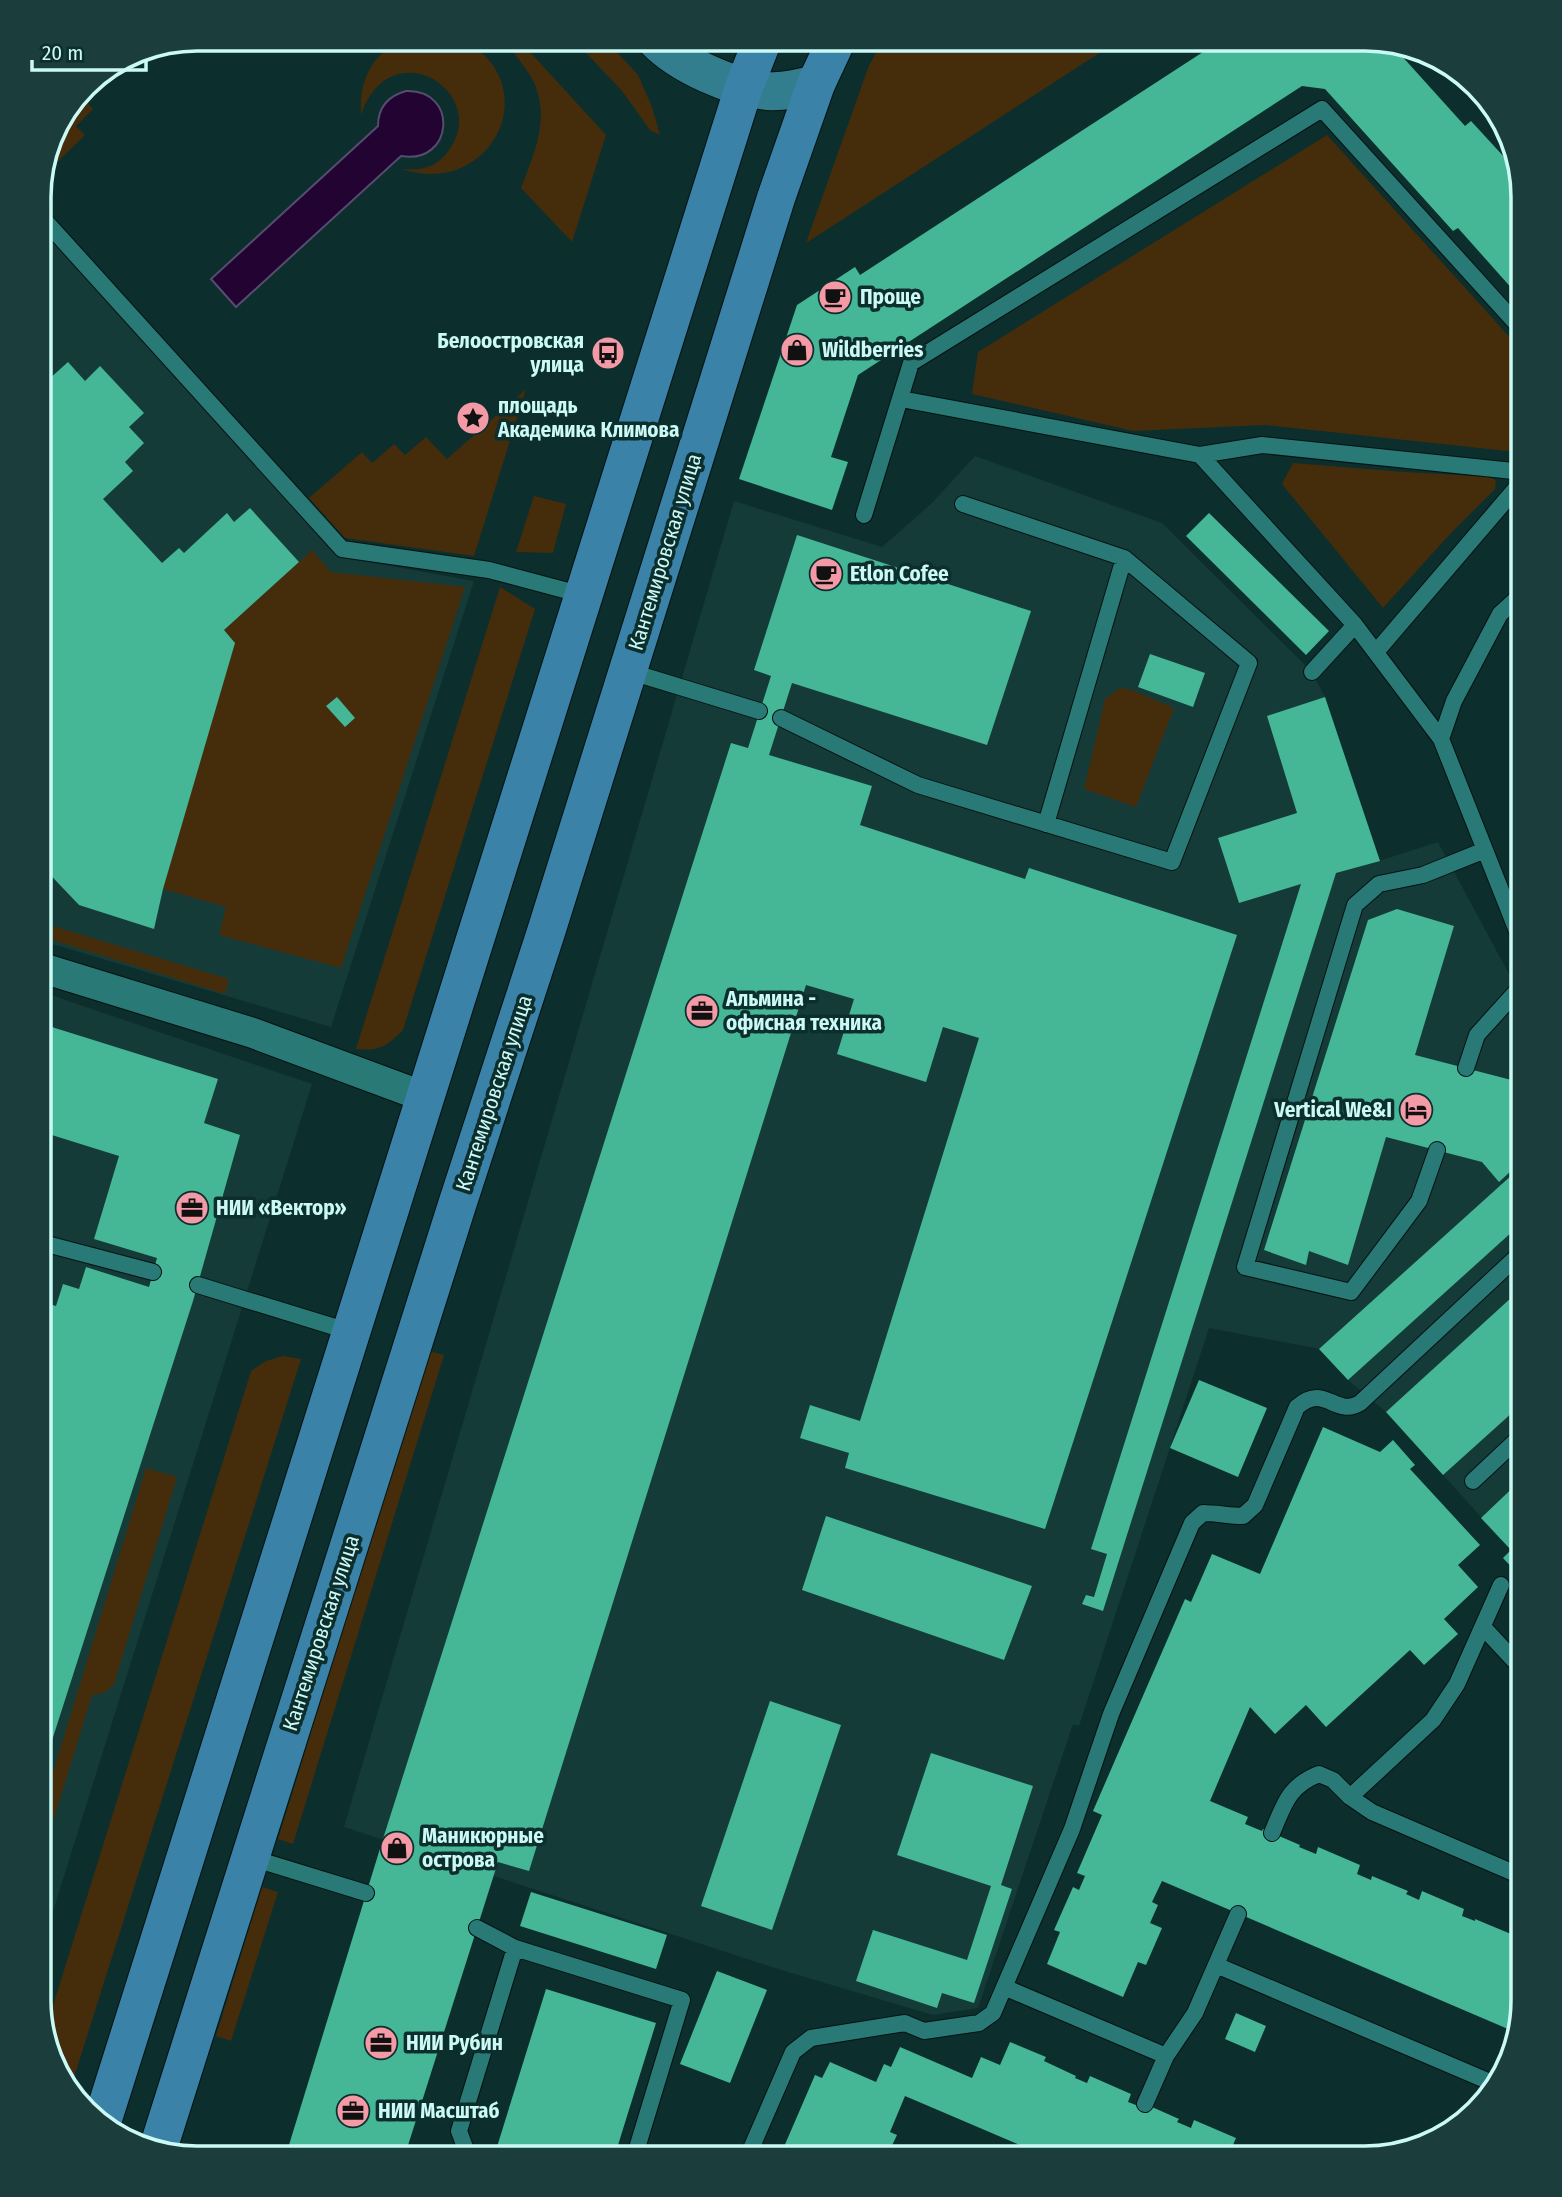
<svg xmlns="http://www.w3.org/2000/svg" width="1562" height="2197" font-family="'Fira Sans Condensed',sans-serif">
	<rect width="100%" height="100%" fill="#0c2e2c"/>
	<path fill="#153b39" d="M39,226L340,557L474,581L331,1027L39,940Z
		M975,456L1162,523L1312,672L1325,697L1379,861L1438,842L1523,1000V1538L1511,1550L1386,1412L1348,1380L1320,1349L1209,1328L1079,1726L1073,1724L978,2008L933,2015L778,1969L344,1827L734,501L882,547L932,503Z
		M39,991L312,1084L39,1956Z"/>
	<path fill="#452d0c" d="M402,39C421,39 443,35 461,39C468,40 474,45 479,50C540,102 484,197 402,169C421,171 438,167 449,150C491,92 390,29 361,115C359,81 371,55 402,39Z
		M573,39H605L638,75L652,107L660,135L650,130L622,91Z
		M883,39H1121L806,243L868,68Z
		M520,41L606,135L572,242L521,188C535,151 552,115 531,77C526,68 518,59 512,50Z
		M98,75L100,77L81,96L93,109L76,126L85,135L41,178L55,127L92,78Z
		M1327,135L1523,352V449L1507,451L1265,425L1133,431L972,394L978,352Z
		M526,389L474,556L345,538L309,498L362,452L372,463L394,444L405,455L426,437L447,459Z
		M1293,463L1405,472L1491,477L1496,481L1495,489L1450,534L1383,608L1282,484Z
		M534,496L566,504L553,553L516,552Z
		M312,550L331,572L465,587L341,968L219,935L226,907L163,889L234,643L224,630Z
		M500,587L535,609L403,1030C386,1047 380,1051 356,1049Z
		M1120,688L1132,690L1174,708L1136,807L1084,789L1105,699Z
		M39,922L229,979L225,994L39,936Z
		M429,1351L444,1355L293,1844L278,1839Z
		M283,1356L301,1359L70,2090L60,2080L46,2028L251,1371L266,1361Z
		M146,1468L177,1477L114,1684C107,1692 102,1694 92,1695L39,1867V1818Z
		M262,1887L278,1892L231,2041L216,2036Z"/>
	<path fill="#220332" stroke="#554d6d" stroke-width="2" d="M406,91C459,89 454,165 401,156L236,307L211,279L378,126C378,107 388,96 406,91Z"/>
	<path fill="#45b696" d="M1223,39H1375L1391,44L1465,126L1471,121L1517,171V174L1511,178L1522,190L1523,197V301L1458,228L1453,231L1325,89L1302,86L858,375L831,457L848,462L832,510L739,479L797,305L855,267L860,275Z
		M68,362L85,381L100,366L144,413L129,427L144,443L125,462L133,471L103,499L162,563L179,548L184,553L227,513L234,522L250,508L299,562L224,630L235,643L163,889L154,929L79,905L39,863V369L48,380Z
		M1209,513L1329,631L1306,655L1186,536Z
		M797,535L1031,611L987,745L792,683L769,755L872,786L860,825L1025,879L1029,868L1237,935L1045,1529L845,1468L849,1453L800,1438L810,1405L860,1421L979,1038L943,1027L926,1082L837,1054L854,999L806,985L529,1871L498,1862L404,2158H285L382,1842L731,743L748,748L771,676L754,670Z
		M1150,654L1205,673L1193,707L1138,687Z
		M337,697L355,718L345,727L326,706Z
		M1325,697L1380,861L1336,873L1103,1611L1082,1604L1086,1595L1094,1597L1107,1554L1091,1549L1301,884L1239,903L1218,838L1297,813L1267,716Z
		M1397,909L1454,926L1415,1055L1523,1083V1160L1499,1182L1482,1162L1386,1137L1348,1265L1309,1251L1306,1265L1264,1250L1368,920Z
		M39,1023L218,1079L204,1123L240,1135L193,1301L39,1781V1422L50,1387L39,1383V1301L56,1306L63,1284L79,1289L86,1267L149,1287L157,1258L94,1239L119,1156L39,1131Z
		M1523,1165V1222L1348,1380L1319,1349Z
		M1523,1287V1403L1443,1475L1386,1412Z
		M1199,1380L1267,1408L1238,1477L1170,1448Z
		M1323,1427L1380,1452L1393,1440L1415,1465L1410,1469L1480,1545L1458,1565L1478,1587L1444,1619L1458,1634L1424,1665L1410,1650L1326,1727L1306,1705L1275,1734L1250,1707L1210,1801L1248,1817L1245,1824L1262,1831L1263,1829L1272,1833L1300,1845L1299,1847L1316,1854L1318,1847L1360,1865L1357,1874L1371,1880L1372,1876L1408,1891L1406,1894L1419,1900L1422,1891L1464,1909L1462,1916L1475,1921V1919L1511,1934L1510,1937L1523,1943V2001L1515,2032L1162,1881L1152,1902L1158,1905L1150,1923L1162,1928L1146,1965L1138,1962L1123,1997L1047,1964L1060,1932L1054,1930L1073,1887L1079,1890L1085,1876L1077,1873L1102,1815L1093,1811L1185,1599L1191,1602L1212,1554L1260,1574Z
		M1523,1478V1573L1521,1570L1517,1573L1503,1558L1511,1550L1481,1518Z
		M826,1516L1032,1586L1004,1660L802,1590Z
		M770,1701L841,1725L772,1930L701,1906Z
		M931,1753L1033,1786L1001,1885L1012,1889L974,2003L942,1993L937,2008L856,1981L873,1930L967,1960L991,1886L897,1855Z
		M531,1892L667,1935L656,1969L520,1926Z
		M717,1971L767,1990L730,2083L680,2064Z
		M546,1989L656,2023L614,2158H523L496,2150Z
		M1236,2013L1266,2026L1255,2052L1225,2039Z
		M1010,2042L1046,2057L1044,2061L1076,2076L1075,2078L1087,2083L1090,2076L1131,2094L1128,2102L1141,2107L1143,2103L1179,2119L1177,2122L1191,2128L1194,2120L1236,2138L1233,2145L1246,2151L1247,2149L1270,2158H1050L905,2096L890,2132L897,2135L886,2158H787L780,2156L815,2075L822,2078L830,2062L876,2082L884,2064L891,2067L900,2047L972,2078L981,2057L1000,2065Z"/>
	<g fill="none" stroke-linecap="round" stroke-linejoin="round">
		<defs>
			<path id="lane" d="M39,214L342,549L489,570L583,595
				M901,399L1200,455L1355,625L1441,739L1523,946
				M1200,455L1262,445L1523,472
				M864,515L911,363L1322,109L1523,331
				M1376,652L1523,480
				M628,671L759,711
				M1312,672L1355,625
				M781,718L918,785L1172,862L1249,663L1124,558L963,504
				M1441,739L1454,701L1500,614L1523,593
				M1046,824L1124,558
				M1466,1068L1477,1035L1523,984
				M1437,1150L1419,1201L1351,1292L1245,1267L1355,905L1379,884L1423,875L1485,850
				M39,1242L153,1272
				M198,1285L351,1332
				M1473,1481L1523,1434
				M1483,1627L1523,1670
				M1350,1797L1433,1720L1457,1684L1501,1585
				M1272,1833C1284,1805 1288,1786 1319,1774L1333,1780L1350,1797L1372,1812L1523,1877
				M249,1857L366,1893
				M477,1928L515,1948L682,2000L634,2158
				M1216,1965L1497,2085
				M1004,1987L1166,2056
				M1145,2104L1166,2056L1195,2013L1238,1914
				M469,2158L459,2131L515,1948
				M747,2158L793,2052L811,2038L905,2023L924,2031L979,2023L993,2013L1072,1829L1111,1714L1192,1523L1203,1513C1217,1513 1229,1516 1243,1516L1255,1505L1297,1407C1325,1382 1335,1418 1360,1403L1523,1251"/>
			<path id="street" d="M39,967L253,1033L425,1097"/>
			<path id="secondary" d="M655,39C680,65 732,88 768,91C785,92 800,88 816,84"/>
			<path id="primary" d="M102,2122L744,87L763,39
				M158,2149L457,1205L546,932L776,198L816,84L837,39"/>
		</defs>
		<use href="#lane" stroke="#061312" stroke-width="18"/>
		<use href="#street" stroke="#061312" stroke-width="32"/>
		<use href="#secondary" stroke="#061312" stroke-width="40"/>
		<use href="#primary" stroke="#061312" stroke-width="40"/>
		<use href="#lane" stroke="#297a76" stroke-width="16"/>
		<use href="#street" stroke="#297a76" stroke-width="30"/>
		<use href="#secondary" stroke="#327e8f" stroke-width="38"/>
		<use href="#primary" stroke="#3a82a8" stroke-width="38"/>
	</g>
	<defs>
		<symbol id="cafe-disc" viewBox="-11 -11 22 22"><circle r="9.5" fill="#f49aa7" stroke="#0c2e2c"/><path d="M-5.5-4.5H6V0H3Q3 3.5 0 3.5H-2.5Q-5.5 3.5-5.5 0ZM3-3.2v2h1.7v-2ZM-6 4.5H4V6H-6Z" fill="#111"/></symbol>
		<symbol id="shop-disc" viewBox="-11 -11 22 22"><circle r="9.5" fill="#f49aa7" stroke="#0c2e2c"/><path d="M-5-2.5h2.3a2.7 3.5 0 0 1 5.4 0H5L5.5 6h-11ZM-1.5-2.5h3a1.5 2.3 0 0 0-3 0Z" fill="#111"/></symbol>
		<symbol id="bus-disc" viewBox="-11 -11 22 22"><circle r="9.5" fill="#f49aa7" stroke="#0c2e2c"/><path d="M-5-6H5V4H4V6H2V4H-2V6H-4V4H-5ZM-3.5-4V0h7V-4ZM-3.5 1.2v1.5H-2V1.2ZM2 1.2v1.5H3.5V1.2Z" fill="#111"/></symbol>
		<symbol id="sight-disc" viewBox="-11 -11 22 22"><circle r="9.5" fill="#f49aa7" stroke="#0c2e2c"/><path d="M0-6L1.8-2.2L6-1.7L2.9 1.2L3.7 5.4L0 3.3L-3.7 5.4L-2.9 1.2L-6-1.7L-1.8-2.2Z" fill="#111"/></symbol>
		<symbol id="office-disc" viewBox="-11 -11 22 22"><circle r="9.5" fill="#f49aa7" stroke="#0c2e2c"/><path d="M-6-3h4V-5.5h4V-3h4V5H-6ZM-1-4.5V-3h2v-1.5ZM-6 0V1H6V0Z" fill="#111"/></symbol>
		<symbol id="hotel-disc" viewBox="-11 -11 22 22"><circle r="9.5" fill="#f49aa7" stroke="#0c2e2c"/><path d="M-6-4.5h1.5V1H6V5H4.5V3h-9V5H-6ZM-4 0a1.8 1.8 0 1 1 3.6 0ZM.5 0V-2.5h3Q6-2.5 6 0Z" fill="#111"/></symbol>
	</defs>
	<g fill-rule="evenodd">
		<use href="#cafe-disc" x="816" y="278" width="38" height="38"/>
		<use href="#shop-disc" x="778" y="331" width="38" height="38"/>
		<use href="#bus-disc" x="589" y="334" width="38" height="38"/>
		<use href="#sight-disc" x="454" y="399" width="38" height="38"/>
		<use href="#cafe-disc" x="807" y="555" width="38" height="38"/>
		<use href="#office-disc" x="683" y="992" width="38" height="38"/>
		<use href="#hotel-disc" x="1397" y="1091" width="38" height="38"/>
		<use href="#office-disc" x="173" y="1189" width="38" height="38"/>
		<use href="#shop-disc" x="378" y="1829" width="38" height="38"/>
		<use href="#office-disc" x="362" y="2024" width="38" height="38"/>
		<use href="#office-disc" x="334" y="2092" width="38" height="38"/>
	</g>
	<g text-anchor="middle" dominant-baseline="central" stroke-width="7" stroke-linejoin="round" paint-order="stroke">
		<g font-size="21" font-weight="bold" fill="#cbfaf6" stroke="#0c2e2c" text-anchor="start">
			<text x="860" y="297">Проще</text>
			<text x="584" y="341" text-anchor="end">Белоостровская<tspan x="584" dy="24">улица</tspan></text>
			<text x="822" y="350">Wildberries</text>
			<text x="498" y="406">площадь<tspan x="498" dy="24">Академика Климова</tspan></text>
			<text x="850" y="574">Etlon Cofee</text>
			<text x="726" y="999">Альмина -<tspan x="726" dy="24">офисная техника</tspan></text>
			<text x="1392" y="1110" text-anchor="end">Vertical We&amp;I</text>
			<text x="216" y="1208">НИИ «Вектор»</text>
			<text x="422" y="1836">Маникюрные<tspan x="422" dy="24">острова</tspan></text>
			<text x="406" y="2043">НИИ Рубин</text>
			<text x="378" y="2111">НИИ Масштаб</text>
		</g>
		<g font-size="21" fill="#cbfaf6" stroke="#0c2e2c">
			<text transform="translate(665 552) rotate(-73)">Кантемировская улица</text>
			<text transform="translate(494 1093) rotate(-72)">Кантемировская улица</text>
			<text transform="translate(321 1633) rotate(-72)">Кантемировская улица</text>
		</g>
	</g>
	<path d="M0 0H1562V2197H0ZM197 51H1365A146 146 0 0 1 1511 197V2000A146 146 0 0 1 1365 2146H197A146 146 0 0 1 51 2000V197A146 146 0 0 1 197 51Z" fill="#1b3e3c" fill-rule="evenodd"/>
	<path fill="none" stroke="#cbfaf6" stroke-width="3.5" d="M197 51H1365A146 146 0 0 1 1511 197V2000A146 146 0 0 1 1365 2146H197A146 146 0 0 1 51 2000V197A146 146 0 0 1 197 51Z"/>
	<path d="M32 60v10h114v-10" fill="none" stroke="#cbfaf6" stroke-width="3.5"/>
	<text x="42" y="60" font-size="21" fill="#cbfaf6" stroke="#0c2e2c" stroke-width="5" paint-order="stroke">20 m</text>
</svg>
